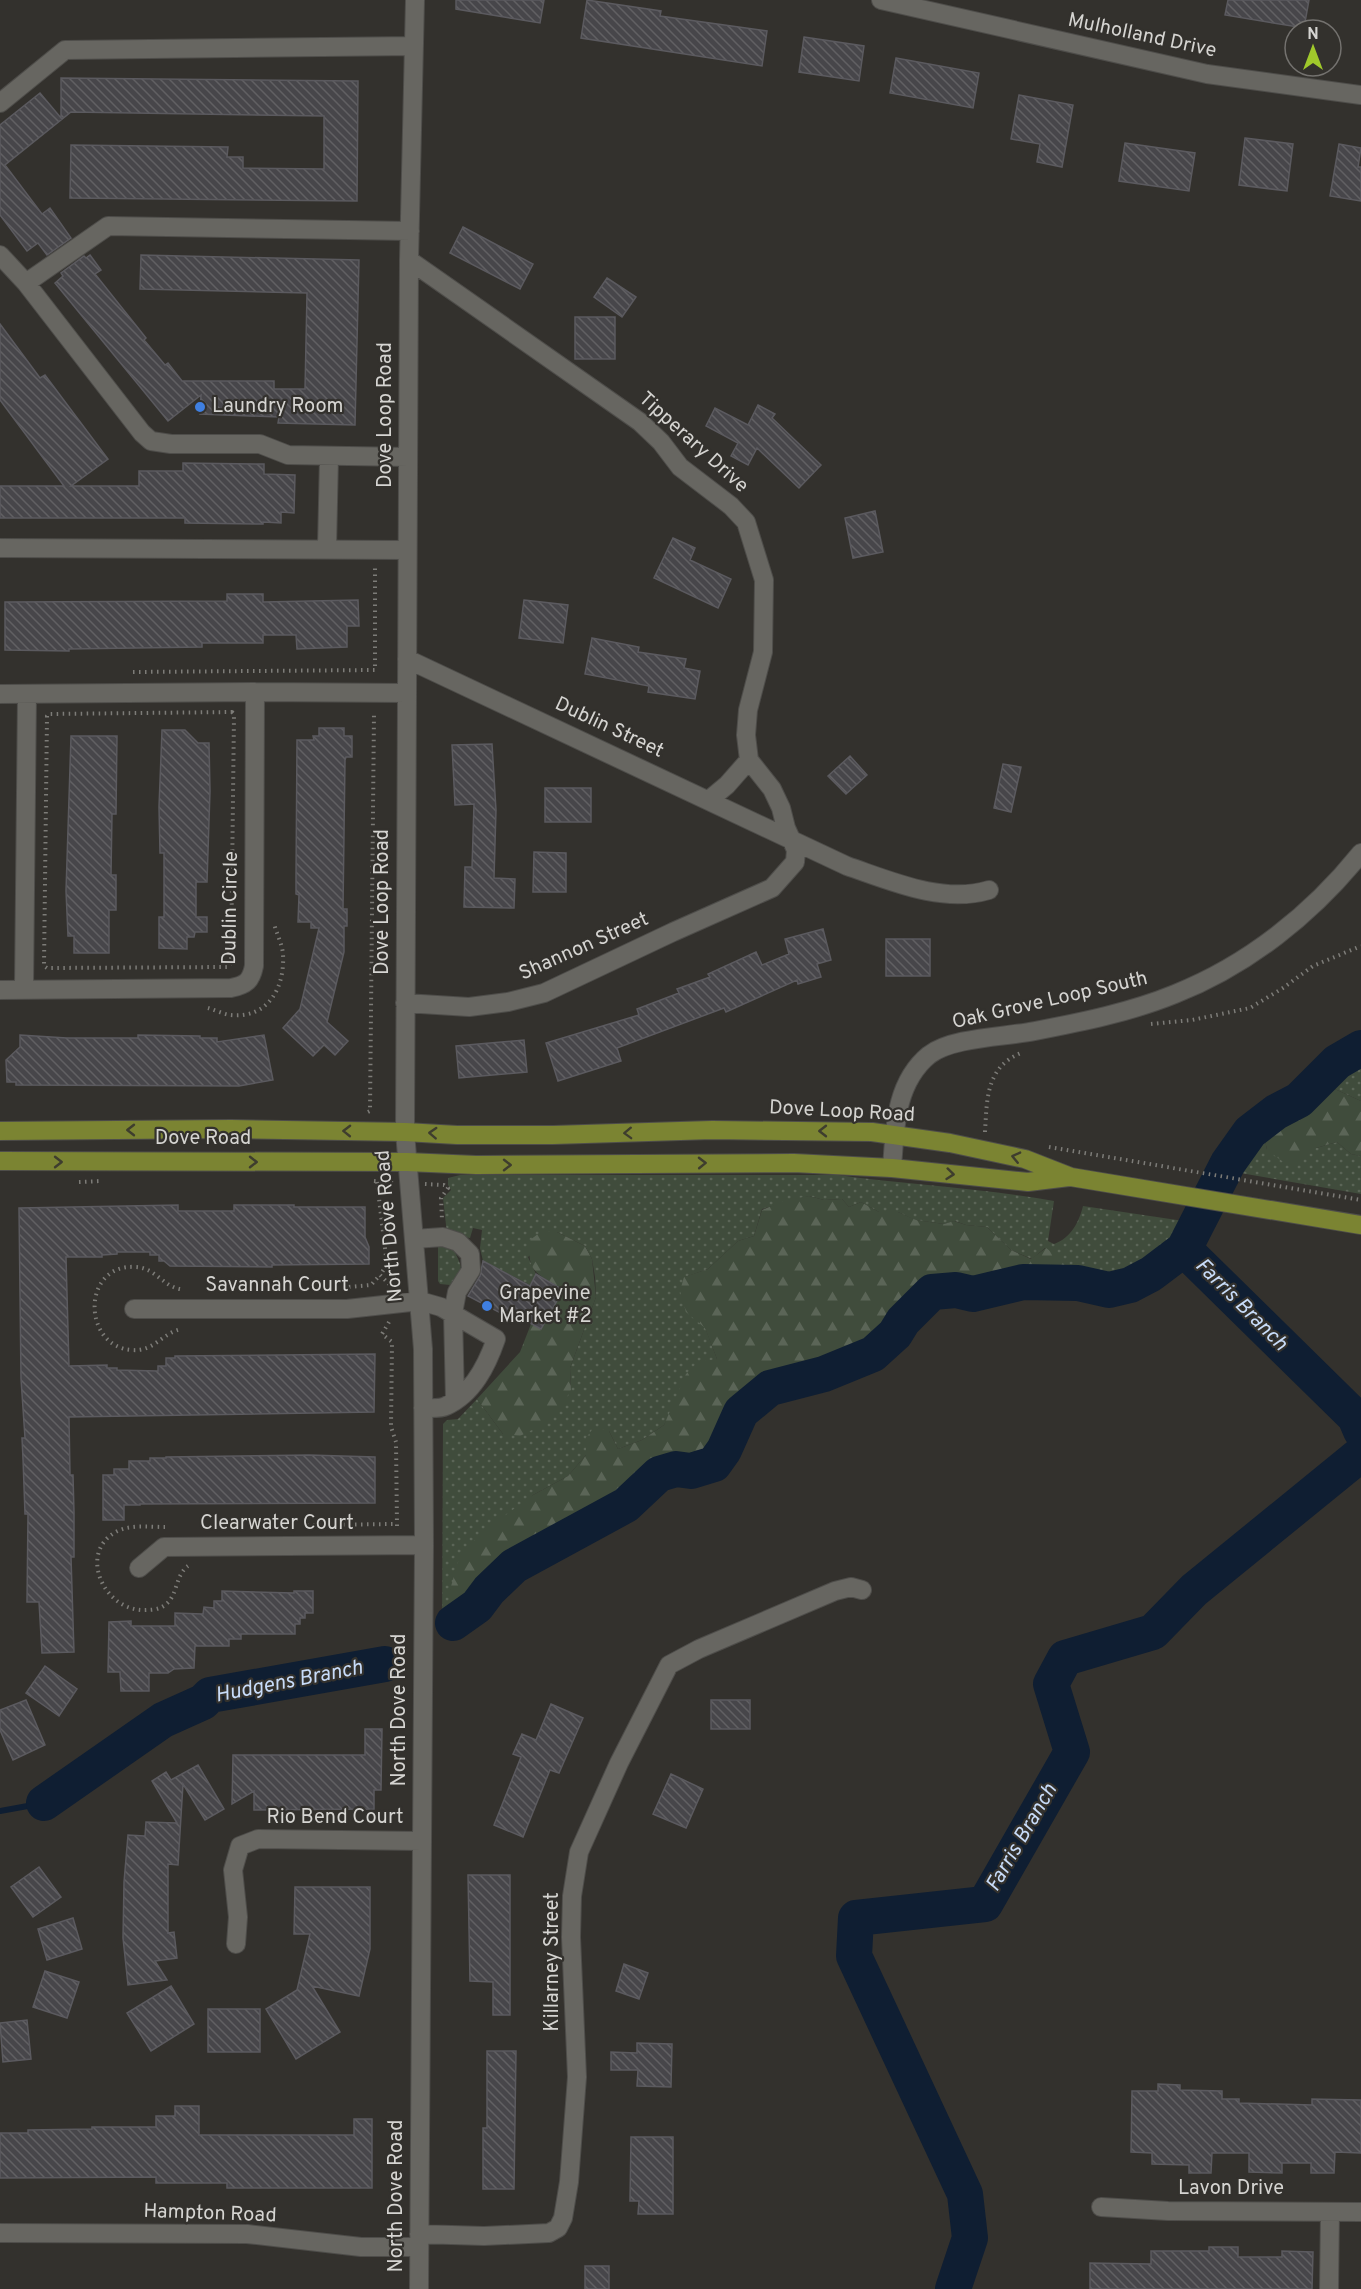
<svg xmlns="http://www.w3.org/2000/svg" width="1361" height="2289" font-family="Overpass,sans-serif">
	<defs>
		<pattern id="grass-dots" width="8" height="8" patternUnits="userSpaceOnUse" patternTransform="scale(1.5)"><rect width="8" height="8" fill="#404c3c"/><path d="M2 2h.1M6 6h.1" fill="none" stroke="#5b6557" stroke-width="1.8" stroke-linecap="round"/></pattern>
		<pattern id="forest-firs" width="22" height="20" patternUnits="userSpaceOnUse" patternTransform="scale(1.5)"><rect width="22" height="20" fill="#404c3c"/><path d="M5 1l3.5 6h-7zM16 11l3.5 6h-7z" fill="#5b6557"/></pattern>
		<pattern id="building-back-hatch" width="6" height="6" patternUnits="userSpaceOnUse" patternTransform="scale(1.5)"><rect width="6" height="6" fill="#47464a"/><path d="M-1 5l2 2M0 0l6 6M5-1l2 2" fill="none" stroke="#616063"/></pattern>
	</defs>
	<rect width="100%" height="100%" fill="#33312d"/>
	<path fill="url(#grass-dots)" d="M1361,1058V1101L1326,1085L1333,1076Z
		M1263,1130L1267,1150L1316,1148L1337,1142L1351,1154L1361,1156V1194L1229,1171L1240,1162Z
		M460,1175H838C910,1185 982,1188 1054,1201L1048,1241L1054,1244C1071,1238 1079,1222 1083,1206L1197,1223C1193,1231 1190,1241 1185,1248C1173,1265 1129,1290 1108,1290C1094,1290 1081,1283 1067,1283L1068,1269L1045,1248L1032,1259L1011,1250L987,1227L966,1225L955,1221L944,1224L915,1220L898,1212H879L861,1202L849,1207L842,1199L824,1200L809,1196L762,1209L754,1236L738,1241L708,1269L685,1277L686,1311L705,1327L717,1359L676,1402L664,1425L642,1440L618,1449L609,1431L586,1438V1455L568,1476L533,1495L450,1590V1625L442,1630L443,1424L447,1420L458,1419L477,1399L503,1434L571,1390L570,1368L596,1297L595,1277L592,1259L585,1246L557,1232L528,1257L536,1274L530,1285L483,1261L480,1248L482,1230L473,1228L470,1238L447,1234L443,1198L451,1190L448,1185V1178Z
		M438,1244L452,1246C459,1263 469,1271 450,1285L440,1284L438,1281Z"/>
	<path fill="url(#forest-firs)" d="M1326,1085L1361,1101V1156L1351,1154L1337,1142L1316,1148L1293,1169L1267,1150L1263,1130L1271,1121L1307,1105Z
		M809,1196L824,1200L842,1199L849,1207L861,1202L879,1212H898L916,1220L944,1224L954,1221L966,1225L987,1227L1011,1250L1031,1259L1046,1248L1057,1256L1068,1269L1067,1283L1023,1282L973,1294L956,1290L932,1292L903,1321L895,1334L873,1354L824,1374L770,1388L741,1412L724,1450L714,1464L691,1471L676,1469L659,1474L626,1505L514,1566L489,1590L477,1606L450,1625V1590L458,1562L477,1537L507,1514L533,1495L568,1476L586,1455V1438L594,1427L609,1431L618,1449L642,1440L664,1425L686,1374L698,1362L717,1359L705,1328L686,1312L680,1291L684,1277L708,1269L738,1241L754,1236L762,1210L786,1200Z
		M542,1231L557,1232L585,1246L592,1259L596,1297L570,1368L571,1390L561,1407L546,1423L520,1436L503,1434L477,1399L520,1352L531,1324L563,1290C538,1273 526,1274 530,1240Z"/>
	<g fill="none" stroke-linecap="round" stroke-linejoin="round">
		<path stroke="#0f1e32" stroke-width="6" d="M0,1811L44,1803"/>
		<path stroke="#0f1e32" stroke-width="36" d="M1361,1048L1337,1062L1299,1100L1276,1112L1250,1132L1228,1163L1184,1249L1355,1417L1361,1431
			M453,1623L477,1606L489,1590L514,1566L626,1505L659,1474L676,1469L691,1471L714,1464L724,1450L741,1412L770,1388L824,1374L873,1354L895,1334L903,1321L932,1292L956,1290L973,1294L1023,1282L1078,1283L1109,1290L1130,1285L1151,1274L1184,1249
			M44,1803L163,1720L203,1702L210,1695L385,1664
			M953,2289L970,2238L965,2194L854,1956L856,1918L985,1904L1072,1752L1051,1684L1065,1658L1153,1632L1194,1590L1361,1454"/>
	</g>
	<path fill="url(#building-back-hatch)" stroke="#5b5a5f" stroke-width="1.5" d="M456,0H544L540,23L456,9Z
		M587,0L661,11L660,16L767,31L762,66L581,38Z
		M1228,0H1309L1304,28L1225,15Z
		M804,37L864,46L859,81L799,72Z
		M896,58L979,73L973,108L890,93Z
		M61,78L358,81L357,201L70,198L71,145L228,147L227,157H243V168L324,169V116L71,112L5,165L42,214L50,208L71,238L47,255L38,243L27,251L0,215V125L40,93L61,118Z
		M1019,95L1073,105L1062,167L1037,162L1040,144L1011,139Z
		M1245,138L1293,144L1287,191L1239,185Z
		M1125,143L1195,153L1189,191L1119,181Z
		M1339,144L1361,148L1358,167H1361V201L1330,196Z
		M463,227L533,264L520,289L450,253Z
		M90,255L101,270L95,274L146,338L144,340L165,365L168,363L182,381H274V389H305L307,293L140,289L141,255L359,260L355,425L278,423L279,417L200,414L201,395L168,421L55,283L63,276L61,273L84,256L86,258Z
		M607,278L636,297L622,317L594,297Z
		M575,317H615V359H575Z
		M0,324L40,378L45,375L108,459L71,486H139V471H183V463L264,464V474L295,475L294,513L281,512V523L263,522V524L185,523V518H0V486H64L0,400Z
		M758,405L775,414L772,418L821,465L799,488L757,448L748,465L731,456L738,443L706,426L715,408L748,425Z
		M875,511L883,552L853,558L845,518Z
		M673,538L695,548L690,560L731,579L718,608L654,578Z
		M227,594H263V602L358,600L359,626H347V647L297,649L296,635H263V643H202V647L69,649V651L5,650V602L227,601Z
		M524,600L568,605L563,643L519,638Z
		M592,638L639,647L638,652L686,659L684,668L700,671L695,699L648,692L649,686L585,674Z
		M319,728H344V736H352V757H346L345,760L343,909H347V926H344V952L327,1022L348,1041L335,1055L324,1045L313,1056L283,1028L300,1009L319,928H311V922H298L299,895L296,894V877L297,740H314L313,736H319Z
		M162,730H185L198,743H209L210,791L207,882H196V917H207V932H195L194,937H187V949L159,948V917H164V853H160L159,807Z
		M71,736H117L116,814H112L111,875H116V910H109V953H74V936H68L66,891Z
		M492,744L496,810L494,878L515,879L514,908L464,907L465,867H472L474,804L455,805L452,745Z
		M850,756L867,775L846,794L828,776Z
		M1003,764L1021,767L1011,812L994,808Z
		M545,788H591V822H545Z
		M534,852L566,853V892H533Z
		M823,929L831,960L817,964L821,977L798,984L797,980L726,1012L724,1008L617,1048L621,1061L558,1081L546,1043L639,1015L637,1009L679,993L677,989L710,977L708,974L756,952L762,965L789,954L785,939Z
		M886,939H930V976H886Z
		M20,1035L67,1038H138V1035L200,1036V1038H217V1042L264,1035L273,1080L239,1086L16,1085V1082H7L6,1060L20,1047Z
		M524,1040L527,1072L459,1078L456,1046Z
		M178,1205V1211H234V1205H294V1207H365V1237L369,1247V1264L272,1265V1267L170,1266L164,1261H159V1255H150V1252H117V1254L102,1255V1257H66L69,1366L107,1365V1368H117V1370L158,1371V1366H166V1358H175V1356L375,1354L374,1412L69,1417L70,1475H73L74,1512V1557H71L74,1652L42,1653L39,1602H27L28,1514H25L23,1459L22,1438H25L21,1379L19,1208Z
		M483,1261L530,1286L536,1274L563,1290L541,1329L513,1314L510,1318L468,1296L480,1276Z
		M309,1455L375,1457V1503L140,1504V1505H124V1520H103V1475H114V1469H129V1461H150V1458H166V1457Z
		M222,1591L294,1593V1591H313V1613H305V1618H300V1624H295V1634H241V1639H229V1646H195L194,1668L174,1669L168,1673H149V1691H121L120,1672H108L109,1622L131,1621V1626H175V1613L203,1614L204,1607L214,1608V1601H222Z
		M45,1666L77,1689L59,1716L26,1693Z
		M26,1700L45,1745L13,1760L0,1730V1710Z
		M711,1700H750V1729H711Z
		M551,1704L583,1718L559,1773L550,1770L523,1837L494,1825L521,1757L513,1754L522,1734L536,1740Z
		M365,1729H382L381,1790H374V1809L254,1810V1791L232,1804L233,1755H365Z
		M198,1765L224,1809L205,1820L183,1784L178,1865L168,1864V1933L174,1932L177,1958L155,1961L167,1980L128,1985L123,1938L124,1882L128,1835L145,1836L146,1822L177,1823L152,1781L166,1772L171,1780Z
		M671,1774L703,1789L686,1828L653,1814Z
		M39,1867L61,1897L33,1917L11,1887Z
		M468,1875H510V2015H493V1982L470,1981Z
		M295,1887H370V1949L359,1996L312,1986L340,2032L296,2059L266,2009L297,1990L310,1934H294Z
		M73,1918L82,1949L47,1960L38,1929Z
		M624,1964L648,1973L639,1999L616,1991Z
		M45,1971L79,1982L67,2018L33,2007Z
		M171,1986L194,2024L151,2051L127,2013Z
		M208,2009H260V2052H208Z
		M27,2020L31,2059L3,2062L0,2023Z
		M637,2043L672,2044L671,2087L637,2086L638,2070H611V2052L637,2053Z
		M487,2051H516L514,2189H483V2128H487Z
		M1158,2084L1180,2085V2090L1222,2091V2099H1239V2103L1312,2105V2099L1361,2100V2153L1335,2152L1334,2173H1311V2163H1282V2173L1249,2172V2153H1212L1211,2173H1189V2165L1152,2164V2153L1131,2152L1132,2091H1158Z
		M175,2106H199V2135H354V2119H372V2188H227V2183H156V2177L0,2178V2133H28V2130L92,2129V2127H156V2116H175Z
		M631,2137H673V2214H638L639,2201H630Z
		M1209,2247H1238V2257H1282V2251L1313,2252L1312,2289H1090V2263L1151,2264V2251H1209Z
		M585,2266H609V2289H585Z"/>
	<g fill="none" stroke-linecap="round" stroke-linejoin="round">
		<defs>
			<path id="minor" d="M415,0L409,260L405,1132L423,1349L424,1545L419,2289
				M881,0L1207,74L1361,95
				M0,103L65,50L414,46
				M0,255L26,283L142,433L151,441L171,444H260L288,455L408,457
				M26,283L108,226L410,231
				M0,548L407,550
				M327,548L329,457
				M407,659L847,866C891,881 942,904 989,890
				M0,694L255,692L407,693
				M709,800L727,785L749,760
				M24,989L27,694
				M0,990L231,988C246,985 251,981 254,966L255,692
				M405,1003L469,1007L508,1002L544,993L673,932L772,888L795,862L796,850L786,828L781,808L772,789L749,760L746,735L748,710L763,652L764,580L746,522L731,506L680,467L661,442L640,422L409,260
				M892,1168C895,1128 895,1083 929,1055C952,1037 1006,1037 1035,1031C1082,1022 1131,1012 1175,994C1248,965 1312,914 1361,853
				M414,1239L443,1237L458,1242L470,1254L471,1270L457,1292L453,1313L455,1400
				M134,1309H347L420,1301L441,1307L496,1339C487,1365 473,1394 446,1406C440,1409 430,1408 423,1408
				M139,1568L164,1547L424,1545
				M236,1944L238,1917L233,1870L240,1846L258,1839L422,1841
				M1101,2207L1168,2211L1361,2212
				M0,2233L247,2234L361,2247H419
				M419,2234L484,2236L549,2233L558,2228L563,2218L569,2182L577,2077L571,1937L572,1896L579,1852L619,1763L669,1665L699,1649L835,1591L851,1587L862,1590
				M1329,2289L1330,2212"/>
			<path id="major" d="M0,1131L231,1129L405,1132L457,1135H553L712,1130L872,1132L950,1143L1025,1159L1071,1177L1361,1225
				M0,1161L407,1162L476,1165L794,1163L892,1168L1028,1182L1069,1177"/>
		</defs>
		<use href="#minor" stroke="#4e4d4a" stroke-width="20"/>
		<use href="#major" stroke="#4e4d4a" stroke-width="20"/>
		<path stroke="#7d7c78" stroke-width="4" stroke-dasharray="1.5 4.5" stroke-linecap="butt" d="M133,672L375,670V568
			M232,712L234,714L231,963L228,967L47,968L44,966L47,716L49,714Z
			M208,1008C215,1010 223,1014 230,1015C268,1019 285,988 283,954C282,943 276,933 274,923
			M1151,1024L1192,1020L1250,1008L1283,988L1313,966L1361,946
			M368,1112L370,1111L374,712
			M985,1132C987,1099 986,1067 1021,1053
			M1049,1147L1361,1200
			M374,1181L393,1183
			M79,1182L101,1181
			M377,1182L387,1265L380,1275L389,1284V1288
			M425,1184L444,1185L448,1188L441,1198L442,1220
			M337,1288L371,1285L380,1275
			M180,1289C163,1286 155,1268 136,1267C81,1263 82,1347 132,1350C154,1352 163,1332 182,1329
			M389,1322L382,1334L392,1342L391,1427L396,1442L397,1526
			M307,1525L396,1524
			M165,1527C149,1527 128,1524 114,1533C78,1555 105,1613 147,1610C153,1610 160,1609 165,1605C178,1596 175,1575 188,1566"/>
		<use href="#minor" stroke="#676661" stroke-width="18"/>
		<use href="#major" stroke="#7b8432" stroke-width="18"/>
	</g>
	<defs><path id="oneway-chevron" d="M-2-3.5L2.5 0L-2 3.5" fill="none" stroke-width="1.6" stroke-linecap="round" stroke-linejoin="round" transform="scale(1.5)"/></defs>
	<g stroke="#3e3d2e">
		<use href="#oneway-chevron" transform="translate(131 1130) rotate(180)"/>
		<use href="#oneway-chevron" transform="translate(347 1131) rotate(-179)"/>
		<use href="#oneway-chevron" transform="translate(823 1131) rotate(-180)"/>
		<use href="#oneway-chevron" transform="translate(433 1133) rotate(-177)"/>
		<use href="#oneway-chevron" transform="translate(628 1133) rotate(178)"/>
		<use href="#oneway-chevron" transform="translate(1016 1157) rotate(-167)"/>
		<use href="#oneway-chevron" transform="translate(58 1162)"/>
		<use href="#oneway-chevron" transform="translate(253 1162)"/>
		<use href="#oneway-chevron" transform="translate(702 1163) rotate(-1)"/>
		<use href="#oneway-chevron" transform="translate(507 1165)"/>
		<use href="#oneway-chevron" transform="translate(950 1174) rotate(6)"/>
	</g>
	<g fill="#3f7fe0" stroke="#33312d" stroke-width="2">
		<circle cx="200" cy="407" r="6"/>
		<circle cx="487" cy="1306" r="6"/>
	</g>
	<g text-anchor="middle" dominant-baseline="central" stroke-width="4.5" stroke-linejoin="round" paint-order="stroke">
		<g font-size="20" fill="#d5d4d1" stroke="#33312d">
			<text transform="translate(1142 36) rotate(12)">Mulholland Drive</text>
			<text transform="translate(386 415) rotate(-90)">Dove Loop Road</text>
			<text transform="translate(693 443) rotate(42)">Tipperary Drive</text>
			<text transform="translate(609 728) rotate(25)">Dublin Street</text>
			<text transform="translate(383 902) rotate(-90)">Dove Loop Road</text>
			<text transform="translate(231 908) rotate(-89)">Dublin Circle</text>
			<text transform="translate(584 947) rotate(-24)">Shannon Street</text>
			<text transform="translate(1050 1001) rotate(-13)">Oak Grove Loop South</text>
			<text transform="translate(842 1112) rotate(3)">Dove Loop Road</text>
			<text x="203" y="1139">Dove Road</text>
			<text transform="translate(390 1226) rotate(-95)">North Dove Road</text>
			<text x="277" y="1286">Savannah Court</text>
			<text x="277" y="1524">Clearwater Court</text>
			<text transform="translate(400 1710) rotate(-90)">North Dove Road</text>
			<text x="335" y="1818">Rio Bend Court</text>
			<text transform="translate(553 1962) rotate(-90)">Killarney Street</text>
			<text x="1231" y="2189">Lavon Drive</text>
			<text transform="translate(397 2196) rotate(-90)">North Dove Road</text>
			<text transform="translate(210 2214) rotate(2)">Hampton Road</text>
		</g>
		<g font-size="20" fill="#d5d4d1" stroke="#33312d" text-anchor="start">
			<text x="212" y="407">Laundry Room</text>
			<text x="499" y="1294">Grapevine<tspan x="499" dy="23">Market #2</tspan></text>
		</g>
		<g font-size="21" font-style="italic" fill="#c8dcf9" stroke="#33312d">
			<text transform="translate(1241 1305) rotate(45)">Farris Branch</text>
			<text transform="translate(289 1682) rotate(-11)">Hudgens Branch</text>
			<text transform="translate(1022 1838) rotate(-60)">Farris Branch</text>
		</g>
	</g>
	<g transform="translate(1313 48)"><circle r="28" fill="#33312d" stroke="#74726f" stroke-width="1.5"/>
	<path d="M0-4.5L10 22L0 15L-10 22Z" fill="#a0c92b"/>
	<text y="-9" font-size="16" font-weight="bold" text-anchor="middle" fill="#d5d4d1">N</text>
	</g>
</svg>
